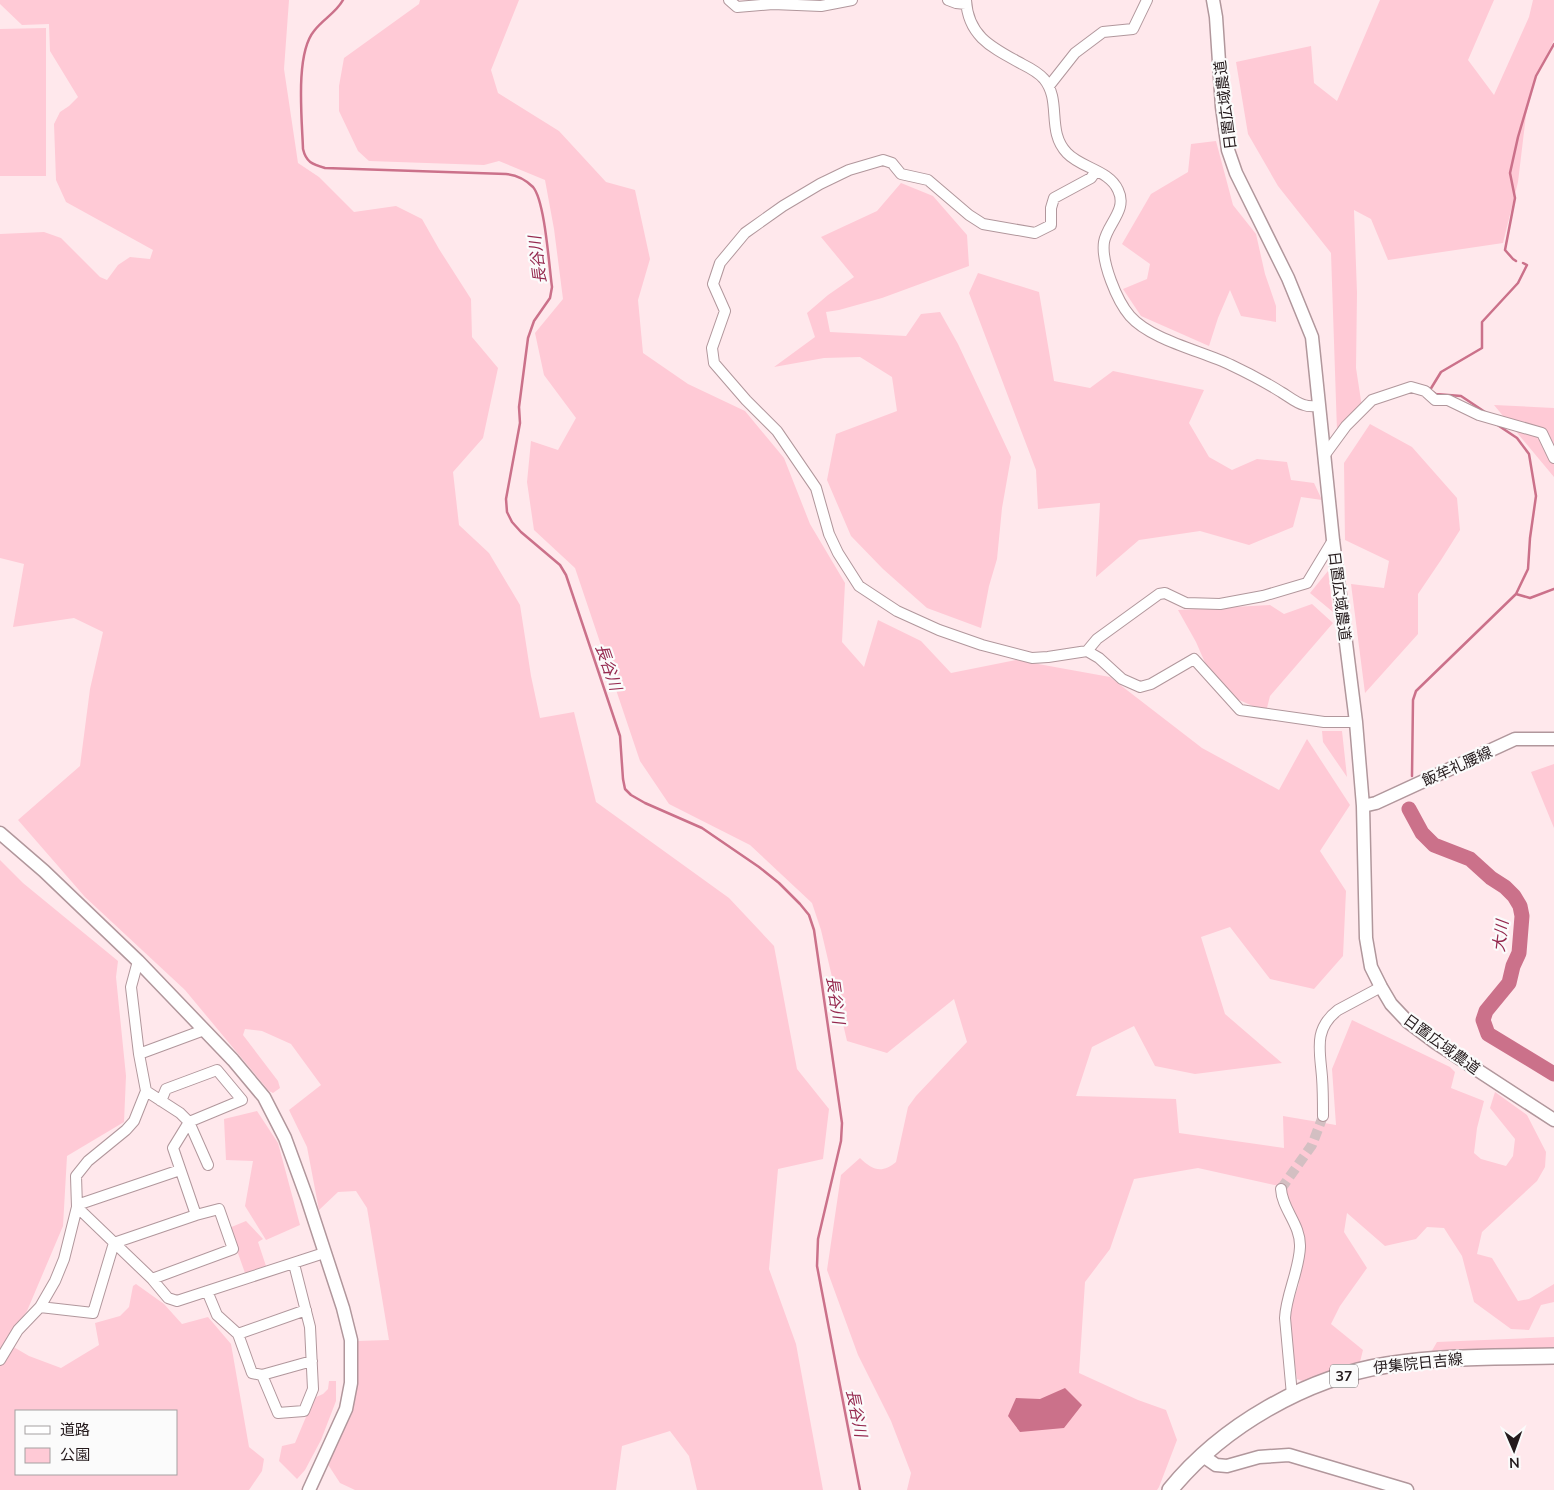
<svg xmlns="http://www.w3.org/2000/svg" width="1554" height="1490" font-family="Mulish,'Noto Sans JP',sans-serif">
	<rect width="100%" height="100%" fill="#ffe8ec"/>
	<path fill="#ffcad6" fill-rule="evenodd" d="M0,0H289L284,69L298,163L319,177L354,212L396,206L422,219L439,249L471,299L472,337L498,368L483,438L453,472L459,525L489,553L520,605L531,676L540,718L574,712L596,802L729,898L774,946L797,1069L829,1109L823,1159L778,1169L769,1269L796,1344L823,1490H697L689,1456L670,1431L622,1446L616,1490H355L340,1483L327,1463L353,1402L358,1371L357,1341L389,1340L367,1208L356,1191L338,1192L319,1210L307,1147L289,1110L321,1085L291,1044L262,1031L245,1029L243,1035L278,1081L280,1088L273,1093L269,1091L185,990L85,897L18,820L80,766L90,689L103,632L74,618L13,627L24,564L0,558V234L44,232L61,238L100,277L107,280L118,265L130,257L150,259L153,250L66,202L56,180L54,124L60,112L69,106L78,97L50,51L49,24L22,25L0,4Z
		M420,0H519L491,70L498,93L559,131L606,182L635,190L650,259L638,300L643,353L688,384L745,411L784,458L810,524L845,583L842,642L864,667L878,620L921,641L951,673L1016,660L1110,677L1202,748L1279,790L1307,739L1350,805L1320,851L1346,891L1343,956L1314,989L1270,979L1230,927L1201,937L1225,1014L1282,1063L1195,1074L1155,1066L1134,1026L1092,1047L1076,1096L1176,1099L1179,1133L1284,1148L1283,1116L1336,1125L1332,1069L1352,1020L1450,1067L1455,1072L1451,1088L1484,1101L1477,1128L1474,1153L1481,1159L1506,1166L1513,1156L1515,1139L1490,1108L1495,1092L1527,1115L1546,1152L1545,1167L1537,1181L1482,1232L1477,1254L1492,1258L1518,1301L1529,1299L1554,1284V1302L1541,1305L1529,1330L1511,1329L1474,1302L1462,1256L1444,1228L1427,1227L1416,1239L1385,1246L1347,1213L1344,1232L1367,1268L1340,1306L1331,1324L1363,1350L1360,1362L1305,1382L1297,1379L1288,1316L1299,1284L1303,1234L1283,1187L1198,1168L1134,1179L1110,1249L1085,1282L1079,1373L1138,1400L1166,1410L1177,1440L1159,1487L1157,1490H907L911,1473L891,1421L858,1355L827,1270L841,1175L860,1158C872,1170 882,1174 896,1162L908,1107L916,1096L967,1042L954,999L887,1053L847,1041L821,930L812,903L750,845L669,804L640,761L575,568L534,530L527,482L531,441L558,450L576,418L544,375L535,333L563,299L554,229L545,180L499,161L484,165L369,161L358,151L339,111V86L344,58L419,4Z
		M1380,0H1494L1468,60L1494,95L1529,17L1533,0H1554V40L1536,77L1526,115L1518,182L1503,243L1388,260L1371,219L1354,210L1357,293L1356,368L1362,407L1337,431L1331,253L1278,186L1248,134L1236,62L1311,46L1314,83L1337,101Z
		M46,28V176H0V29Z
		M1216,141L1233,205L1256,234L1265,274L1276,306V322L1241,316L1230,290L1218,318L1209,346L1141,316L1123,289L1147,279L1150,264L1122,244L1151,194L1188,172L1191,144Z
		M901,183L933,196L967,235L969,266L882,298L839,310L826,312L830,332L906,336L921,314L940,312L958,344L1011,457L1002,508L997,559L989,586L981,628L927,608L883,569L851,536L827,480L836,434L897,411L892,377L860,357L824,358L774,367L815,337L807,313L828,295L854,277L821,237L877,211Z
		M978,273L1039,292L1054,381L1090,388L1113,371L1204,390L1189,423L1209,457L1232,470L1257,459L1287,462L1291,480L1314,483L1322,500L1301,497L1293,527L1249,545L1200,531L1139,540L1096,577L1100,503L1038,509L1036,470L969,293Z
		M1494,405L1554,408V477Z
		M1370,424L1412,447L1457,498L1460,530L1441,560L1418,594V634L1365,693L1351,584L1384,588L1389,561L1345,540L1344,463Z
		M1328,571L1333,612L1310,593Z
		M1312,604L1333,623L1270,696L1266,712L1217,690L1196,642L1178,610L1270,605L1284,614Z
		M1322,731H1342L1347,777L1323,742Z
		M1554,764V828L1531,772Z
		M0,860L23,883L118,961L116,977L126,1076L124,1122L67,1156L63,1226L27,1311L5,1342L29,1356L61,1368L99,1345L95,1323L120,1316L129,1307L133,1286L136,1284L164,1304L182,1324L208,1317L231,1344L249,1447L264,1459L262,1471L249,1490H0ZM16,1411H176V1474H16Z
		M257,1111L278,1143L300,1225L266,1240L245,1206L253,1161L226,1160L224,1119Z
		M246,1221L263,1239L258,1242L266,1266L245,1273L229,1228Z
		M1554,1337V1349L1430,1354L1437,1342Z
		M329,1381H336V1401L321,1440L305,1470L297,1479L279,1461L282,1446L295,1443L314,1398L323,1394L328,1389Z"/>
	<path fill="#cb718a" d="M1065,1388L1082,1405L1064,1428L1020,1432L1008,1416L1016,1398L1040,1399Z"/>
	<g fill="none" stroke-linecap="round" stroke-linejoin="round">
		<path stroke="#cb718a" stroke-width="2.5" d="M343,0C336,13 323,19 314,31C295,54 302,119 303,149C306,162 312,164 325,168L506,174C517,175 525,179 533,187C545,201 549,266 552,287L550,298L534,321L528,338L519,407L520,423L506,499L507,512L512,522L521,532L560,565L566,575L620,736L623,779L625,789L631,795L645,803L702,828L759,867L779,883L800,904L809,915L814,930L842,1123L841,1141L818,1239L817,1266L860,1490
			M1516,261L1513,259L1505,250L1515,198L1510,173L1518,137L1536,76L1554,44
			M1488,414L1461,396L1436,394L1430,390L1441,372L1482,348V322L1518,283L1527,265L1523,263
			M1516,594L1530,598L1554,589
			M1412,776L1413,700L1416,691L1516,594L1528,569L1530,538L1536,496L1529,454L1517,438L1496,424"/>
		<path stroke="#cb718a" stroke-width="15" d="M1409,809L1422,833L1434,845L1470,859L1491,878L1505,887L1514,896L1520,906L1522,916L1519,953L1513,966L1509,983L1486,1011L1483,1020L1488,1034L1554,1074"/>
		<path stroke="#d3bfc2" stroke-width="10" stroke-dasharray="10 5" stroke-linecap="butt" d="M1281,1189L1312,1145L1323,1116"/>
		<defs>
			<path id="minor" d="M729,0L737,7L773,4L821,6L852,0
				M948,0L956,3L966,4
				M966,0C968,37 993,48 1022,64C1030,68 1038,72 1044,79C1062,101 1046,131 1067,153C1081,168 1109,170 1118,190C1128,210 1107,224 1104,242C1101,262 1117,301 1130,316C1151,340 1202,351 1231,365C1248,373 1265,382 1281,392C1288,396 1296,403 1304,405C1309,407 1314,406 1319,406
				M1049,86L1075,53L1103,32L1133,29L1147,0
				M1096,171L1091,178L1054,198L1051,208V225L1035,233L983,224L969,215L928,180L901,174L892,163L883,160L849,170L820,184L783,206L745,233L720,263L713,284L725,311L712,348L714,363L746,400L777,431L816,488L829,534L838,553L859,586L897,611L939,630L982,645L1032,658L1048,657L1087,651L1097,639L1159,594L1165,593L1186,603L1220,604L1263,596L1307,583L1333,540
				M1324,456L1346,426L1372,400L1411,387L1425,391L1435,400H1448L1479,415L1542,433L1554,458
				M1087,651L1099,658L1122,679L1140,687L1151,684L1194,659L1240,710L1324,722H1356
				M139,1054L204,1030
				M146,1091L180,1113L189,1122L173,1148L196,1215L219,1209L233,1249L152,1279
				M161,1101L166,1089L217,1070L242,1100L189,1122L208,1165
				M1323,1116C1323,1103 1323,1090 1322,1077C1320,1051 1313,1029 1338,1010L1381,987
				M1281,1189C1282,1209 1301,1225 1300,1247C1299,1271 1286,1295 1285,1318L1292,1395
				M77,1205L180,1170
				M77,1207L152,1279L168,1298L177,1301L324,1253
				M207,1291L217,1315L238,1334L252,1373L262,1375L278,1413L304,1411L313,1389L310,1327L294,1264
				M40,1307L93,1313L114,1243L196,1215
				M238,1334L306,1310
				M0,1360L18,1330L40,1307L55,1281L64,1259L77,1207L76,1176L88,1161L126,1130L134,1121L146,1091L139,1054L131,987L138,961
				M262,1375L312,1361"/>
			<path id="tertiary" d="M1213,0L1216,17L1222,107L1228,150L1236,173L1288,278L1312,337L1333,540L1356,722L1363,806L1366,938L1371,967L1381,987L1391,1004L1408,1022L1436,1043L1554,1120
				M1363,806L1376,803L1515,739H1554
				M0,833L44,871L138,961L233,1060L264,1097L285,1138L307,1198L343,1308L351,1340V1383L346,1409L309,1490
				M1203,1456L1216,1465L1227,1466L1259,1457L1289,1455L1407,1490"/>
			<path id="primary" d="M1170,1490C1222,1426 1306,1378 1387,1365C1442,1356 1498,1357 1554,1356"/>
		</defs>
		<use href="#minor" stroke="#b1979c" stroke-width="12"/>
		<use href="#tertiary" stroke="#b1979c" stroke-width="15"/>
		<use href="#primary" stroke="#b1979c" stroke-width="18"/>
		<use href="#minor" stroke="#fff" stroke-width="10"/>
		<use href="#tertiary" stroke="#fff" stroke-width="12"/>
		<use href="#primary" stroke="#fff" stroke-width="15"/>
	</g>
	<g text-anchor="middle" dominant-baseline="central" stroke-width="4.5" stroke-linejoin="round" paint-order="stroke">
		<rect fill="#fbfbfb" stroke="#645e5f" stroke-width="1" x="1330" y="1364.5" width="28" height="23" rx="4"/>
		<g font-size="14" font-weight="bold" fill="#241a1c">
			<text x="1344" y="1376">37</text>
		</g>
		<g font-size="15" fill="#241a1c" stroke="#fbfbfb">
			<text transform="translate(1225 105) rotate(-97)">日置広域農道</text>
			<text transform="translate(1340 596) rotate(83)">日置広域農道</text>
			<text transform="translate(1457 766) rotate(-24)">飯牟礼腰線</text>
			<text transform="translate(1442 1044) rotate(36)">日置広域農道</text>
			<text transform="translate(1418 1363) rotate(-6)">伊集院日吉線</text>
		</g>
		<g font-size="16" font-style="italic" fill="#95294f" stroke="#fbfbfb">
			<text transform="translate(537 260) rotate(-97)">長谷川</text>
			<text transform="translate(609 667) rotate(71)">長谷川</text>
			<text transform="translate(1500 936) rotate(-83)">大川</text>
			<text transform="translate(836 1000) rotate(82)">長谷川</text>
			<text transform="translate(857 1413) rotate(79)">長谷川</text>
		</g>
	</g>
	<rect x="15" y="1410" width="162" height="65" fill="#fbfbfb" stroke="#a5a1a2"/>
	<rect x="25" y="1426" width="25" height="8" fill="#ffffff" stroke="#a5a1a2"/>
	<text x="60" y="1435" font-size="15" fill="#241a1c">道路</text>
	<rect x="25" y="1448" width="25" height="15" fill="#ffcad6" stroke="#a5a1a2"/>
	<text x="60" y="1460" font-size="15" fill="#241a1c">公園</text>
	<g transform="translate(1514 1450) rotate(178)" stroke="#fbfbfb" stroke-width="4" paint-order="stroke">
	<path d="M0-4L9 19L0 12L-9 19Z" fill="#241a1c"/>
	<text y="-8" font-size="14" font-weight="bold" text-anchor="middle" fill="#241a1c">N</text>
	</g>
</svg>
